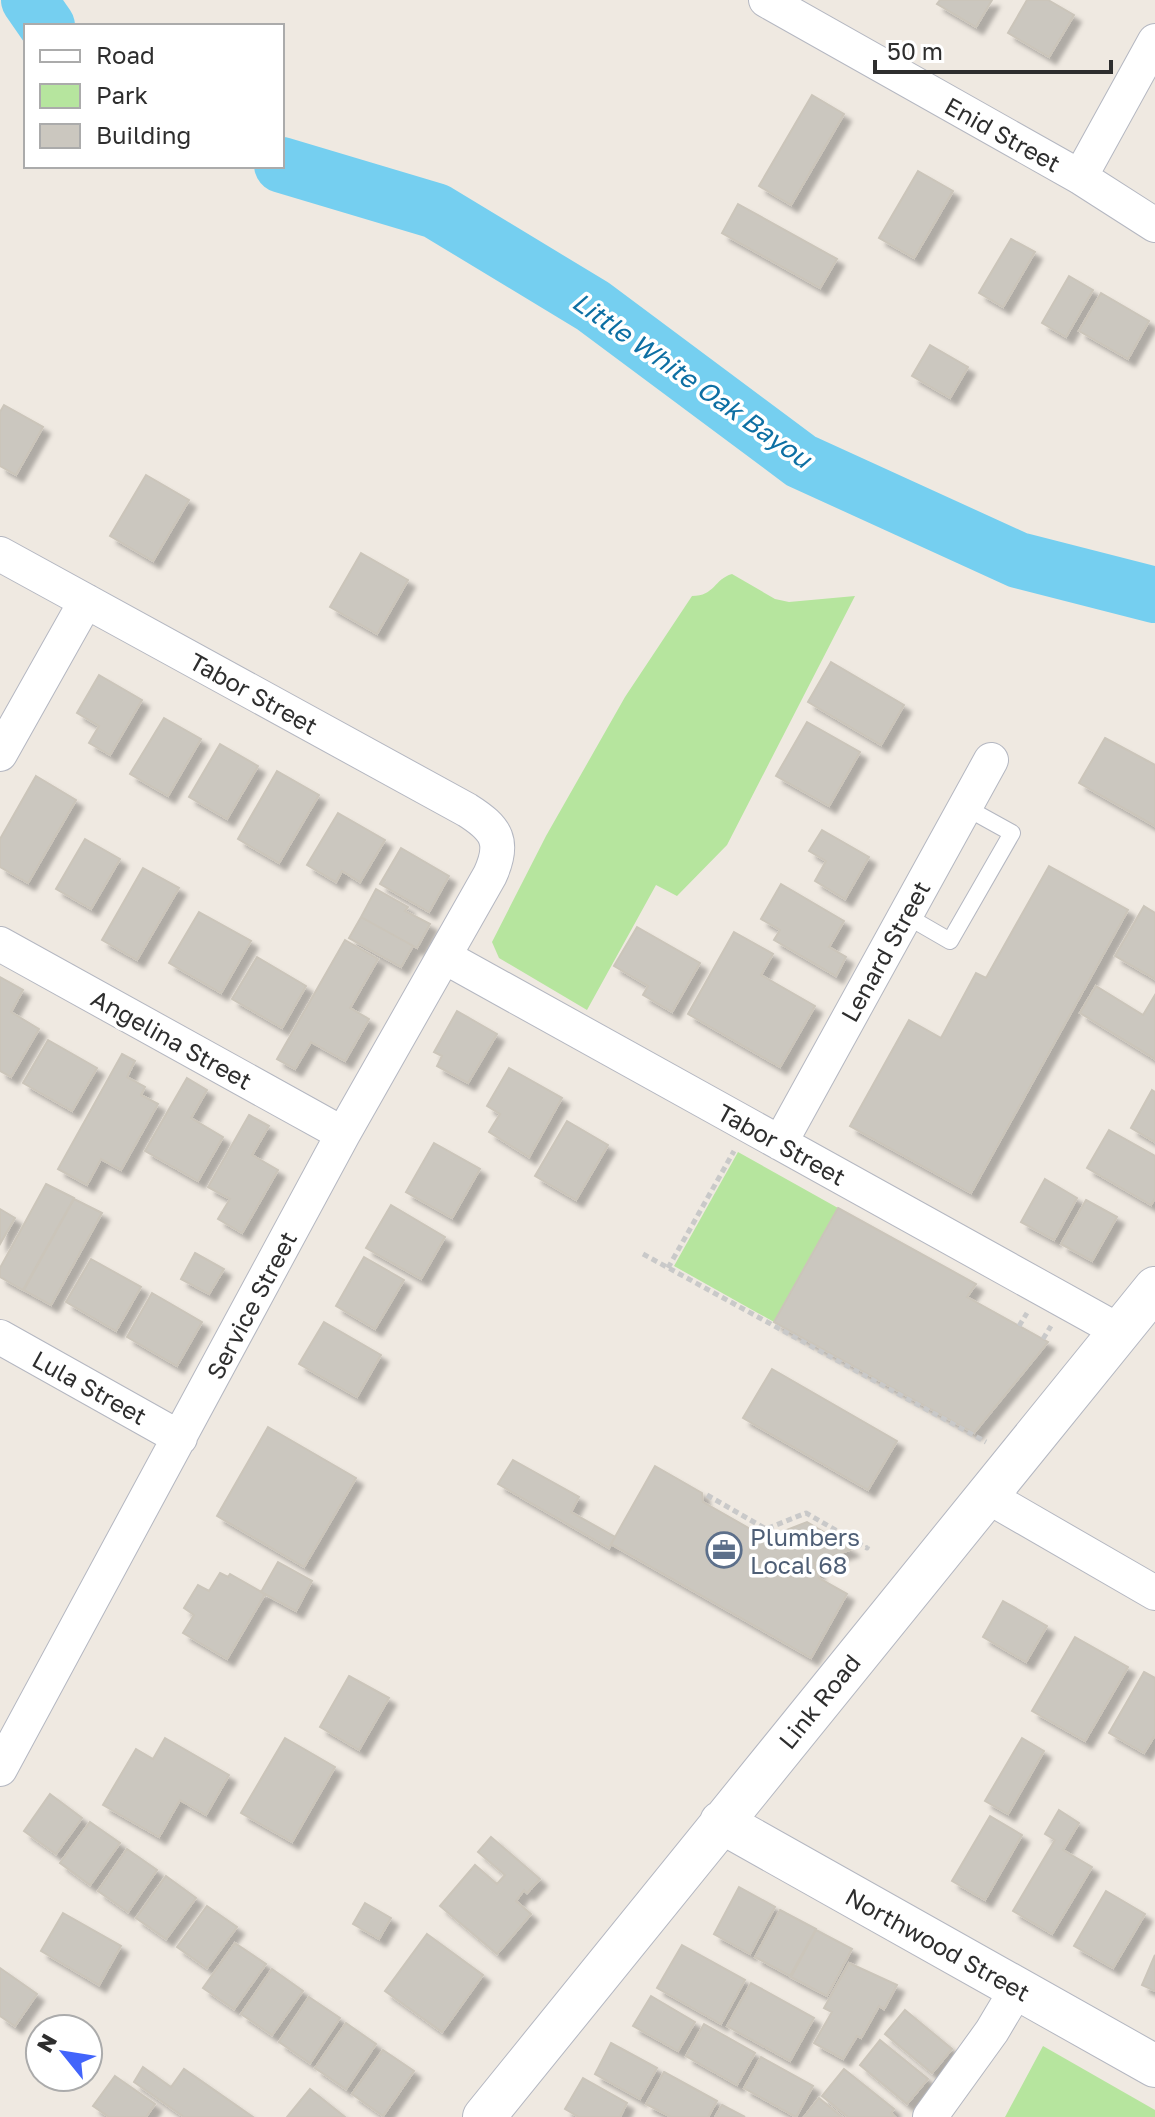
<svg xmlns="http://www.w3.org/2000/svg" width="1155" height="2117" font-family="'Golos Text',sans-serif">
	<defs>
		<filter id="shadow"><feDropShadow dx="7" dy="7" stdDeviation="2" flood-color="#0004"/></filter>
	</defs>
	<rect width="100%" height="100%" fill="#efe9e1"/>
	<path fill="#b6e59e" d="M732,574L775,599L789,602L855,596L727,845L677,896L656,885L587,1010L499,958L492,942L546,836L625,697L692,596C715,596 714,579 732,574Z
		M738,1152L838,1208L774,1322L674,1266Z
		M1043,2046L1155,2110V2117H1005Z"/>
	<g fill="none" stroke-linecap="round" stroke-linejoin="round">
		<path stroke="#75cff0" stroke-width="56" d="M29,0L47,26
			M282,165L436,211L593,306L801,461L1018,560L1155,595"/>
	</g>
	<path fill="#cbc7bf" stroke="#cbc5ba" stroke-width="2" filter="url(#shadow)" d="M940,0H992L976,27L937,4Z
		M1027,0H1048L1074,15L1049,57L1008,33Z
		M812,95L844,114L791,205L759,186Z
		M918,171L953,191L914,258L879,238Z
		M738,204L837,259L820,288L722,233Z
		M1011,239L1035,252L1003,307L979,293Z
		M1069,276L1093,290L1066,337L1042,323Z
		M1101,293L1149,321L1128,359L1079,331Z
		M930,345L968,367L950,398L912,376Z
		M4,405L43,427L16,475L0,466V412Z
		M146,475L189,500L153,561L110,536Z
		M361,553L408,580L377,634L330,607Z
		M831,662L904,705L881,745L808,702Z
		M99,675L142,700L110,755L89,743L99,726L77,713Z
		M164,718L201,739L168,796L130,774Z
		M807,722L860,752L829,806L776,776Z
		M1105,738L1155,765V826L1079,783Z
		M220,744L258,766L227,819L189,797Z
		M277,771L319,795L279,863L238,839Z
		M36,776L76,800L28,883L0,867V839Z
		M338,813L385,840L360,882L342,871L336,882L307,865Z
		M822,830L869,857L845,899L815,881L826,861L809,851Z
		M85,839L120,859L91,909L56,889Z
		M401,848L449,876L429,912L380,884Z
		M1049,866L1128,910L971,1193L850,1126L909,1020L941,1038L976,973L986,978Z
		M143,868L179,888L137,960L102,940Z
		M781,884L844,921L829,947L846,957L836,976L774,940L780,930L761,919Z
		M376,889L408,907L405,911L430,924L417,948L361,917Z
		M1144,906L1155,913V979L1115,956Z
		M199,912L251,941L221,993L169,963Z
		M361,917L413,946L401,967L349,938Z
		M637,927L700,963L672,1012L643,995L648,986L614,966Z
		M734,932L773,954L761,975L815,1006L780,1067L688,1014Z
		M345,940L378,959L350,1008L369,1019L345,1061L311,1042L295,1069L277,1059Z
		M257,957L306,986L282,1028L232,999Z
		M0,977L23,990L11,1012L39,1029L11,1077L0,1071Z
		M1096,986L1143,1015L1155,995V1059L1080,1013Z
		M457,1011L497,1034L468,1083L437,1066L442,1056L434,1052Z
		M48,1040L97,1068L72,1111L23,1083Z
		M122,1054L135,1061L127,1077L145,1087L141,1095L158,1104L121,1170L101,1159L87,1185L58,1169Z
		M509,1068L562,1098L529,1157L489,1132L500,1114L487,1106Z
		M187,1078L207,1090L191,1118L223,1137L198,1181L145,1151Z
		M1152,1090L1155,1092V1142L1131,1128Z
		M249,1115L269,1126L252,1155L278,1170L242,1233L218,1219L230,1199L208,1187Z
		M567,1121L608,1145L576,1200L535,1176Z
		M1109,1130L1155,1156V1198L1151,1205L1087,1168Z
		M434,1143L480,1169L452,1218L406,1192Z
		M1045,1179L1077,1198L1054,1240L1021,1222Z
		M46,1184L74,1198L23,1290L0,1277V1268Z
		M74,1199L102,1213L51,1305L24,1290Z
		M1086,1200L1117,1217L1092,1261L1061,1244Z
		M391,1205L445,1237L421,1279L366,1248Z
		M838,1208L976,1284L967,1297L1048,1342L974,1433L774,1322Z
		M0,1209L15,1218L0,1244Z
		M195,1253L224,1269L209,1294L181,1279Z
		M364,1257L404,1280L375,1329L336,1306Z
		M91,1259L141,1287L116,1331L66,1302Z
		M152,1293L202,1322L177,1366L127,1337Z
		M324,1322L381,1355L357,1397L299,1364Z
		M772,1369L897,1441L868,1490L743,1418Z
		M268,1427L356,1478L304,1567L217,1516Z
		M513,1460L579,1497L571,1512L615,1537L609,1548L498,1484Z
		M655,1466L702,1493L703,1502L766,1538L807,1522L852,1549L814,1563L819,1578L847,1594L811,1658L611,1544Z
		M278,1562L312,1581L296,1611L261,1592Z
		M220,1573L228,1577L230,1574L265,1594L227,1659L183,1633L194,1615L184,1608L198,1585L209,1591Z
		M1003,1601L1047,1626L1026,1662L983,1637Z
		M1075,1637L1128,1667L1085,1741L1032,1711Z
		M1144,1672L1155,1678V1735L1144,1753L1109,1733Z
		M349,1676L389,1698L359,1750L320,1727Z
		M165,1738L229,1775L206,1815L180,1800L159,1837L103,1805L136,1749L153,1759Z
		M285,1738L335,1767L292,1842L241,1813Z
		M1022,1738L1044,1751L1008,1814L985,1801Z
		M50,1794L82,1818L56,1854L24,1831Z
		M1059,1810L1079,1823L1063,1850L1092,1867L1052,1934L1013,1911L1055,1840L1045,1834Z
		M990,1816L1022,1835L985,1900L952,1881Z
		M90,1822L120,1843L90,1885L60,1863Z
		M491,1837L540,1879L527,1893L524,1890L516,1901L531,1914L497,1954L440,1906L475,1865L497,1884L505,1875L478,1852Z
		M127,1849L157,1870L128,1912L98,1891Z
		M166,1876L196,1898L166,1939L136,1918Z
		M739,1887L775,1907L750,1954L714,1934Z
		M1106,1891L1145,1914L1113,1968L1074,1946Z
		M365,1903L391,1918L379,1939L353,1924Z
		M207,1906L237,1927L207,1968L177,1947Z
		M780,1910L816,1929L790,1976L755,1957Z
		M63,1913L121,1946L99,1985L41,1951Z
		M816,1930L852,1949L827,1996L791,1977Z
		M427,1934L483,1975L442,2032L385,1991Z
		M235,1943L266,1964L234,2009L203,1988Z
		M682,1945L745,1980L721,2024L657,1988Z
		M1155,1955V1991L1142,1985Z
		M849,1963L897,1985L884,2009L879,2006L861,2038L857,2036L843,2059L814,2043L832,2012L824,2008Z
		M0,1968L37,1994L15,2026L0,2016Z
		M272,1969L303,1991L272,2035L241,2014Z
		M751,1983L814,2018L790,2061L727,2026Z
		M651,1996L695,2022L678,2051L633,2026Z
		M309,1997L340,2018L310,2063L279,2042Z
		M905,2010L952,2049L932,2073L885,2034Z
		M346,2023L376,2044L346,2089L315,2068Z
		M704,2024L755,2053L737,2085L686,2056Z
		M880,2040L928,2079L907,2104L860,2065Z
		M611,2043L657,2068L640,2099L595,2074Z
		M383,2050L414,2071L383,2116L352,2094Z
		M761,2057L813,2086L796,2117L744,2088Z
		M143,2067L171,2087L184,2069L253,2117H184L134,2082Z
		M844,2069L894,2109L891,2113L895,2117H848L822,2096Z
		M664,2072L717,2101L708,2117H671L646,2104Z
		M115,2076L155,2104L146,2117H109L93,2106Z
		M583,2078L627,2103L620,2117H579L565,2109Z
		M310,2089L345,2117H287Z
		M819,2098L842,2117H804Z
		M722,2105L745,2117H715Z"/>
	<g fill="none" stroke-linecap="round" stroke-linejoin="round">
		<defs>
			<path id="service" d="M905,915L950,941L1012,833L965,807"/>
			<path id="minor" d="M766,0L1080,177L1155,225
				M1080,177L1155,41
				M0,554L467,810C497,829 505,842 490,875L343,1134L0,1769
				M0,754L86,601
				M0,944L343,1134
				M445,957L1119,1331
				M780,1143L991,760
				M0,1337L180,1438
				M987,1496L1155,1593
				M930,2117L992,2031L1017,1989"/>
			<path id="tertiary" d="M721,1822L1155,2066
				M484,2117L1155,1288"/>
		</defs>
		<use href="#service" stroke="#b4b7c1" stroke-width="18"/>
		<use href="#minor" stroke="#b4b7c1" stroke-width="36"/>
		<use href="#tertiary" stroke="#b4b7c1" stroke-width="44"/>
		<path stroke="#c9c9c9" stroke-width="5" stroke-dasharray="6 4" stroke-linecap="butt" d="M643,1254L986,1442
			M668,1268L734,1151
			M1019,1326L1027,1313
			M1043,1339L1051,1326
			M707,1495L766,1529L806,1513L860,1544L867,1548L868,1546"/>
		<use href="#service" stroke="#fff" stroke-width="16"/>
		<use href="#minor" stroke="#fff" stroke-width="34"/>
		<use href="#tertiary" stroke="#fff" stroke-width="42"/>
	</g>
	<defs>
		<symbol id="office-ring" viewBox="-11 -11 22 22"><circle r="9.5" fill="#fff" stroke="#5c6f8a" stroke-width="1.5"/><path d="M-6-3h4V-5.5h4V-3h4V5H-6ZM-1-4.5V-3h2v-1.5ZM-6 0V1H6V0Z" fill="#5c6f8a"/></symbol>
	</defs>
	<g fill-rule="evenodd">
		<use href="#office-ring" x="704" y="1530" width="40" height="40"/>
	</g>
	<g text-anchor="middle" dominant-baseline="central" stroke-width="7" stroke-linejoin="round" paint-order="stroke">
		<g font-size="24" fill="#2e2e2e" stroke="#fff">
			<text transform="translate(1003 134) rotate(29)">Enid Street</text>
			<text transform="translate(254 693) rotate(29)">Tabor Street</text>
			<text transform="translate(885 951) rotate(-61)">Lenard Street</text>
			<text transform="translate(172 1039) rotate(29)">Angelina Street</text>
			<text transform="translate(782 1144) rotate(29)">Tabor Street</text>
			<text transform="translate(251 1305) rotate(-62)">Service Street</text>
			<text transform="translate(90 1387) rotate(29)">Lula Street</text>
			<text transform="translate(819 1701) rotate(-51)">Link Road</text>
			<text transform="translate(938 1944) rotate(29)">Northwood Street</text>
		</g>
		<g font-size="24" fill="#4e5e75" stroke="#fff" text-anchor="start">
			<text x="750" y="1536">Plumbers<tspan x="750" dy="28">Local 68</tspan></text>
		</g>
		<g font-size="26" font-style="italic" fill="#0d6fa3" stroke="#fff">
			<text transform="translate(692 380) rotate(35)">Little White Oak Bayou</text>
		</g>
	</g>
	<rect x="24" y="24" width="260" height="144" fill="#ffffff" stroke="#ababab" stroke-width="2"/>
	<rect x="40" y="50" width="40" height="12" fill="#ffffff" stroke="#ababab" stroke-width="2"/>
	<text x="96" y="64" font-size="24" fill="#2e2e2e">Road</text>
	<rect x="40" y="84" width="40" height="24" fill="#b6e59e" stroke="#ababab" stroke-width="2"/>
	<text x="96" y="104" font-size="24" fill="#2e2e2e">Park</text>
	<rect x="40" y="124" width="40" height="24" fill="#cbc7bf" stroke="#ababab" stroke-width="2"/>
	<text x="96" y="144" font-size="24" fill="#2e2e2e">Building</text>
	<g transform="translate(64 2053) rotate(300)"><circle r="38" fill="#ffffff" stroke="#ababab" stroke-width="2"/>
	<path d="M0-6L14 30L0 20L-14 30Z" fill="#4264fb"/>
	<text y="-12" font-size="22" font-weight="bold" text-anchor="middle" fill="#2e2e2e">N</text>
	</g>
	<path d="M875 60v12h236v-12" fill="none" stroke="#2e2e2e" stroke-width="4"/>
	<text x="887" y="60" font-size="24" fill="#2e2e2e" stroke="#ffffff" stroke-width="6" paint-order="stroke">50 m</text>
</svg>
